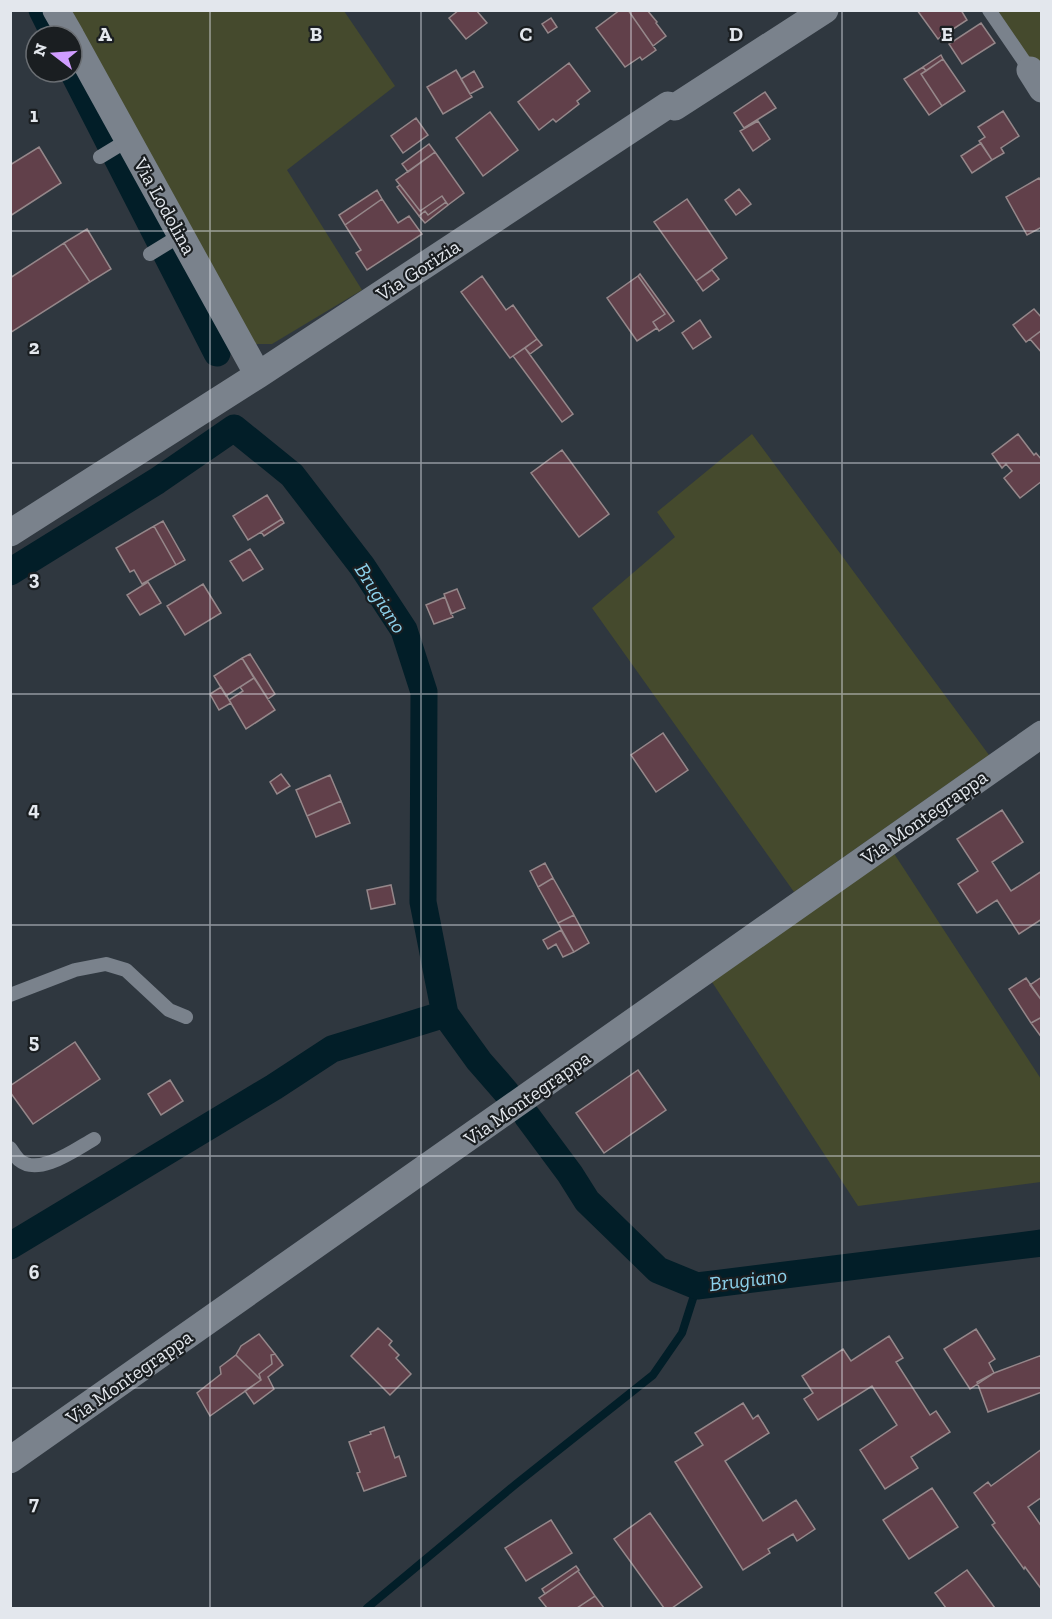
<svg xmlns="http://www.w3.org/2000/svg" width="1052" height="1619" font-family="'Zilla Slab',serif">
	<rect width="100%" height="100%" fill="#2f373f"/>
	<path fill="#454a2d" d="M71,11H344L395,86L287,170L362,290L272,344H253Z
		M998,11H1041V77Z
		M752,434L989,755L794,892L592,608L675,537L657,512Z
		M893,852L1041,1079V1182L858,1206L712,982Z"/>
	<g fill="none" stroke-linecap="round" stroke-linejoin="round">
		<path stroke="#021e28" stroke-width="8" d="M367,1608L516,1484L653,1375L682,1333L697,1286"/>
		<path stroke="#021e28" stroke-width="27" d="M42,10L55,36
			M72,70L217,353
			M10,572L157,481L234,428L292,475L362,566L404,630L424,692L423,902L445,1014L479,1061L506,1092
			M527,1116L570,1174L587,1201L658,1270L697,1286L1042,1243
			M10,1246L274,1087L332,1049L445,1014"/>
	</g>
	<path fill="#61404a" stroke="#95878a" stroke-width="1.5" d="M459,10H476L487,23L466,39L449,18Z
		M620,10H628L656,50L642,60L640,57L625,67L596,28Z
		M628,10H647L657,22L656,23L666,36L653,46Z
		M917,10H961L967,20L938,39Z
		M551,18L557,27L548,33L542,24Z
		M981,23L995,43L962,64L949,44Z
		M941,55L943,59L926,71L923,67Z
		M943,59L965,91L942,106L921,74Z
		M569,63L590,91L577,101L579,104L556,122L553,119L539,130L518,102Z
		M923,67L926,71L921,74L942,106L929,115L904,79Z
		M456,70L472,97L443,114L427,87Z
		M474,71L483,87L470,94L461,79Z
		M765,92L776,108L744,128L734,113Z
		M1003,111L1019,136L1001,148L1004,153L992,160L979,141L985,137L978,127Z
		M490,112L518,150L483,176L456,138Z
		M416,118L428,135L403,153L391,136Z
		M758,121L770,139L753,151L740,131Z
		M981,143L992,160L972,173L961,156Z
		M429,144L435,152L408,172L402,164Z
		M39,147L61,183L10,216V165Z
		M435,152L464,193L448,205L442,196L420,211L396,180Z
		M1039,178L1042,182V227L1027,235L1006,197Z
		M400,185L420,211L442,196L446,202L428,215L425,211L419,216L397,187Z
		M739,189L751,204L736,215L725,200Z
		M377,190L382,199L345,225L339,215Z
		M382,199L398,223L409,216L422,234L367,270L356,253L361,250L345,225Z
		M687,199L727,258L696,281L654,222Z
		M446,202L448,205L425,223L419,216L425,211L428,215Z
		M87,229L111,269L90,282L64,243Z
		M64,243L90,282L10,333V278Z
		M712,270L719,279L703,291L696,281Z
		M640,274L674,321L659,331L653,322L665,314L638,276Z
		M482,276L506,310L513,305L537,339L510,358L461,292Z
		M638,276L665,314L653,322L657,328L637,341L607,298Z
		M1034,309L1042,318V330L1026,342L1013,325Z
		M700,320L711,337L693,349L682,333Z
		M1042,330V353L1030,339Z
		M537,339L542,345L530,354L525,348Z
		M525,348L573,414L562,422L513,356Z
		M1018,434L1034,455L1036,453L1042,460V481L1020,498L1004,478L1012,471L1006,464L1002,468L992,454Z
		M562,450L609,514L579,537L531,473Z
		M267,495L282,519L248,540L233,516Z
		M282,519L284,523L264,536L261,532Z
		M163,521L185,560L176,565L154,526Z
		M154,526L176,565L142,584L134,570L130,572L116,548Z
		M250,549L263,569L243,581L230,561Z
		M148,582L161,603L140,615L127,595Z
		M203,584L221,613L185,635L167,606Z
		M457,589L465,608L451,614L444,594Z
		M445,597L453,617L434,624L426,605Z
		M250,654L275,694L268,699L242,658Z
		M242,658L254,678L226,696L214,676Z
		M254,678L275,710L246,729L229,700L243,691L240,687Z
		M221,687L231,703L219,710L210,694Z
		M663,733L688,770L656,792L631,755Z
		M281,774L290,786L277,794L270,782Z
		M330,775L341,801L307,816L296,790Z
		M341,801L350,823L316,837L307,816Z
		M1002,810L1023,842L992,862L1011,891L1042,871V919L1019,934L997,900L977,913L958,884L978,871L957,839Z
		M545,863L553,878L538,887L530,871Z
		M553,878L574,915L558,923L538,887Z
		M391,885L395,904L371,909L367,890Z
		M574,915L589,943L574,952L558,923Z
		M561,930L574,952L563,957L556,944L548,949L543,940Z
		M1042,977V1001L1030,985Z
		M1026,978L1042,1001V1017L1031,1023L1009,989Z
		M1042,1017V1038L1031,1023Z
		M75,1042L100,1079L33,1124L10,1092V1086Z
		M638,1070L666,1110L604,1153L576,1113Z
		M170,1080L183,1101L161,1115L148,1094Z
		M378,1328L392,1341L389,1345L399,1355L396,1358L411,1374L390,1395L351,1356Z
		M976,1329L995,1359L989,1363L994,1373L970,1389L944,1349Z
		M259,1334L275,1354L271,1355L272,1364L259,1374L261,1380L236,1355L241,1346Z
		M889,1336L903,1358L896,1362L930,1415L936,1411L950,1432L911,1457L918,1468L885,1489L860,1450L897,1425L872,1386L818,1420L804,1399L813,1393L802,1376L843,1349L851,1361Z
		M275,1354L283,1365L268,1377L274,1389L254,1404L245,1391L261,1380L259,1374L272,1364L271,1355Z
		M236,1355L261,1380L210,1416L197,1393L221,1374L220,1367Z
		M1042,1355V1392L988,1412L977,1382L994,1373Z
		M743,1403L753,1419L758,1415L769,1433L725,1461L763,1521L796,1500L815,1529L797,1541L793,1534L768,1549L770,1553L743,1570L675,1462L703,1445L695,1433Z
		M384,1427L395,1458L399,1456L406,1476L364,1491L357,1473L360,1472L349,1442L371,1434L370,1432Z
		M1042,1449V1497L1028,1507L1042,1527V1590L1025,1567L1024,1569L992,1525L995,1523L974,1493L988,1482L991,1486Z
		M932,1488L958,1527L909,1559L883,1520Z
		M650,1513L702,1587L672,1608H664L614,1539Z
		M551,1520L572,1553L526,1581L505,1548Z
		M576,1566L579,1570L545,1594L542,1589Z
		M967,1570L995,1608H946L935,1593Z
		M578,1571L595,1596L577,1608H547L539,1598Z
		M595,1596L604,1608H577Z"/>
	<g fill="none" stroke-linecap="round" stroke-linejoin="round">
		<path stroke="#7a828c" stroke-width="14" d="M989,10L1030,70
			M100,157L128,140
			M150,254L181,235
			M10,995L75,970L106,964L126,970L169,1010L186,1017
			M10,1148C13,1152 16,1157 19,1160C39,1177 76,1149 94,1139"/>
		<path stroke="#7a828c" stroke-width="27" d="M56,10L71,36
			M72,38L258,375
			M1030,70L1042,89
			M10,533L258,375L668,105L675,107L825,10
			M10,1460L1042,734"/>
	</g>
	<path fill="none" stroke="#e3e7ed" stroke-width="1.5" stroke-opacity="0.55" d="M210,10V1608M421,10V1608M631,10V1608M842,10V1608M10,231H1042M10,463H1042M10,694H1042M10,925H1042M10,1156H1042M10,1388H1042"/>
	<g text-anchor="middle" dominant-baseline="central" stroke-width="4.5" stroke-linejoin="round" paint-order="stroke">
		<g font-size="20" fill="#e3e7ed" stroke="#1a1e21">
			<text transform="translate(165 206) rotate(61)">Via Lodolina</text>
			<text transform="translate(418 270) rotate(-33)">Via Gorizia</text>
			<text transform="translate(924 817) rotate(-35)">Via Montegrappa</text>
			<text transform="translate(527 1098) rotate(-35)">Via Montegrappa</text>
			<text transform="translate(129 1377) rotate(-35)">Via Montegrappa</text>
		</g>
		<g font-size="21" font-style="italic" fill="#8cd1eb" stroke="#1a1e21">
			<text transform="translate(381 598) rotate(58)">Brugiano</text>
			<text transform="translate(748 1279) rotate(-7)">Brugiano</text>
		</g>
	</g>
	<g font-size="20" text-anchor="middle" font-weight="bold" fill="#e3e7ed" stroke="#1a1e21" stroke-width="4.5" stroke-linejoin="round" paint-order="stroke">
		<text x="105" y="41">A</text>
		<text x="316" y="41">B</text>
		<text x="526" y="41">C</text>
		<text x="736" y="41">D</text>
		<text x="947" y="41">E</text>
		<text x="34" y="122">1</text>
		<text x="34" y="354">2</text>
		<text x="34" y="585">3</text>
		<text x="34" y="816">4</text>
		<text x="34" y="1048">5</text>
		<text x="34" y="1279">6</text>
		<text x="34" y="1510">7</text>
	</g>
	<rect width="1052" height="1619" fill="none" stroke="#e3e7ed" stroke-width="24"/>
	<g transform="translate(54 54) rotate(287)"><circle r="28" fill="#1a1e21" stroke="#6a6e73" stroke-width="1.5"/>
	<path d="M0-4.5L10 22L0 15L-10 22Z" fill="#d09dff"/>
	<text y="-9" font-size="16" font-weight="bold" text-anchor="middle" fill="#e3e7ed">N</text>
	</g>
</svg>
